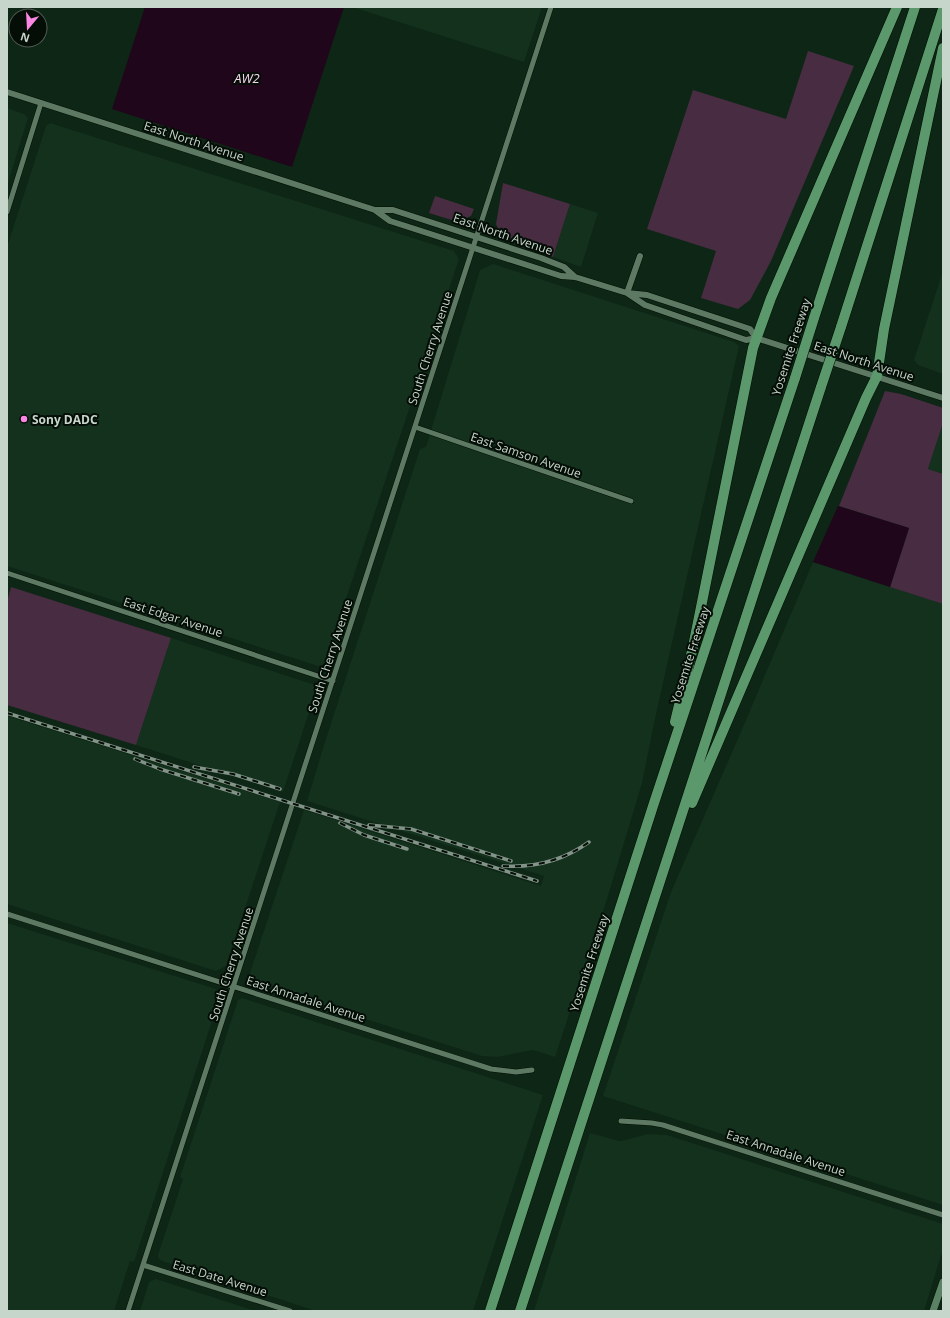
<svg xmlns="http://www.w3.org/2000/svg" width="950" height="1318" font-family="'Open Sans',sans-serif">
	<rect width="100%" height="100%" fill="#0e2615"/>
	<path fill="#13311d" d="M352,7H542L524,62Z
		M7,108L24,114L28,118L7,186Z
		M50,123L454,251L459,259L324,665L318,666L7,566V247L46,126Z
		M570,204L598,213L581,267L553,257Z
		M493,264L734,342L739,346L656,714L642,783L608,896L555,1057L533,1050L497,1057L482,1056L249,982L248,979L304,810L541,886L544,876L307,801L324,745L420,449L426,447L480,270Z
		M943,271V374L918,365L914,360Z
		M943,423V474L928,469Z
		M813,562L943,604V1205L603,1096L671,892L737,741Z
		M171,638L315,685L316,691L283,792L136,745Z
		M7,716L280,802L226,966L216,971L7,904Z
		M7,923L216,989L220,996L134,1262L130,1261L114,1311H7Z
		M242,998L543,1095L473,1311H316L162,1261L159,1259L158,1255L183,1179L180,1177L238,1000Z
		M590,1133L619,1141L626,1140L647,1134L667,1135L943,1224V1249L924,1311H534Z
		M156,1279L234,1304L255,1311H140L149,1282Z"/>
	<path fill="#482c41" d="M808,51L854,66L771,261L750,300L738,309L701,298L716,251L647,229L693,90L786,119Z
		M503,183L570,204L553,257L501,234L496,224Z
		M435,196L474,209L471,216L458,222L429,213Z
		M885,391L901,394L943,408V423L928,469L943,474V604L890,587L909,528L839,506Z
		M11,587L171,638L136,745L7,705V602Z"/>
	<path fill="#1f061a" d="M145,7H344L292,167L112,109Z
		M838,506L909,528L890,587L813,562Z"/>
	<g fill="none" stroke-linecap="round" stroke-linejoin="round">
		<defs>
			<path id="minor" d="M7,212L41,103
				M415,427L631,501
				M7,573L333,681
				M7,914L491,1069L516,1072L532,1070
				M621,1121L652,1123L663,1125L943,1215
				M143,1265L290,1311
				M128,1311L551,7"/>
			<path id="tertiary" d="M7,92L375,210L390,221L561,276L575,277L627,293L647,295L750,329L756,338
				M375,210H393L541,258L564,267L575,277
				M640,256L627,293L645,305L746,340L756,338L943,398"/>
			<path id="secondary" d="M933,1311L943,1282"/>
			<path id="motorway" d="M814,318L915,7
				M841,327L943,9
				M675,722L693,647L753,348L771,298L897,7
				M692,803L866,398L877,376L884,329L943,48
				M490,1311L654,803L795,378
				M520,1311L821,387"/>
		</defs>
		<use href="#minor" stroke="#000f02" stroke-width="6"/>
		<use href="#tertiary" stroke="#000f02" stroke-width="7"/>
		<use href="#secondary" stroke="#000f02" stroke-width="8"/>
		<use href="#motorway" stroke="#000f02" stroke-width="11"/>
		<use href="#minor" stroke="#5d7863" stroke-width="5"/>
		<use href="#tertiary" stroke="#5d7863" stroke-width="6"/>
		<use href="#secondary" stroke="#5c8266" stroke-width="7"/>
		<use href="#motorway" stroke="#5b996c" stroke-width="10"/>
		<defs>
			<path id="rail" d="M7,713L537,881
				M135,759L160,769L239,794
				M194,767L233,774L280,789
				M340,823L364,835L407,849
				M369,825L411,829L511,861
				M503,866C534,868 564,860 589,842"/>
		</defs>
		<use href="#rail" stroke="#829487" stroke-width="3.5"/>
		<use href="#rail" stroke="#040d06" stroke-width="2" stroke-dasharray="6" stroke-linecap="butt"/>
		<defs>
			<path id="motorway-bridge" d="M795,378L814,318
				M821,387L841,327"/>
		</defs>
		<use href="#motorway-bridge" stroke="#000f02" stroke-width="11" stroke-linecap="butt"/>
		<use href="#motorway-bridge" stroke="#5b996c" stroke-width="10"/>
	</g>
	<circle fill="#fc86e3" stroke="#040d06" stroke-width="1.5" cx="24" cy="419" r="4"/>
	<g text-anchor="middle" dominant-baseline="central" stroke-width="4" stroke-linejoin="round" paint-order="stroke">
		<g font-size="12" fill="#c7d6ca" stroke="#040d06">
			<text transform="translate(194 141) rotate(18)">East North Avenue</text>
			<text transform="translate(503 234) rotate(19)">East North Avenue</text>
			<text transform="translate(791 347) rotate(-72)">Yosemite Freeway</text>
			<text transform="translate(430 348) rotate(-72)">South Cherry Avenue</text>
			<text transform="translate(864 361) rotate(18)">East North Avenue</text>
			<text transform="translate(526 455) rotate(19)">East Samson Avenue</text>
			<text transform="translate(173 617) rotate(18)">East Edgar Avenue</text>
			<text transform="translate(690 655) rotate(-72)">Yosemite Freeway</text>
			<text transform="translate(330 656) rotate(-72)">South Cherry Avenue</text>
			<text transform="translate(589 963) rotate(-72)">Yosemite Freeway</text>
			<text transform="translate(231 964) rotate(-72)">South Cherry Avenue</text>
			<text transform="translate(306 999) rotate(18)">East Annadale Avenue</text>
			<text transform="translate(786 1153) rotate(18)">East Annadale Avenue</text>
			<text transform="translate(220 1278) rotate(17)">East Date Avenue</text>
		</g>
		<g font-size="12" font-weight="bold" fill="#c7d6ca" stroke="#040d06" text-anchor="start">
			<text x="32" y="419">Sony DADC</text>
		</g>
		<g font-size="13" font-style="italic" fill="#f9d6ef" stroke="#040d06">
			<text x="247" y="78">AW2</text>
		</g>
	</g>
	<rect width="950" height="1318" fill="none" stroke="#c7d6ca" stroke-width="16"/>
	<g transform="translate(28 28) rotate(198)"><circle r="19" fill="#040d06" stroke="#525d54"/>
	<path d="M0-3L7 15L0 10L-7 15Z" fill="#fc86e3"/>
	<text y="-6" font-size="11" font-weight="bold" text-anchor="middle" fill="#c7d6ca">N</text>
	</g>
</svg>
